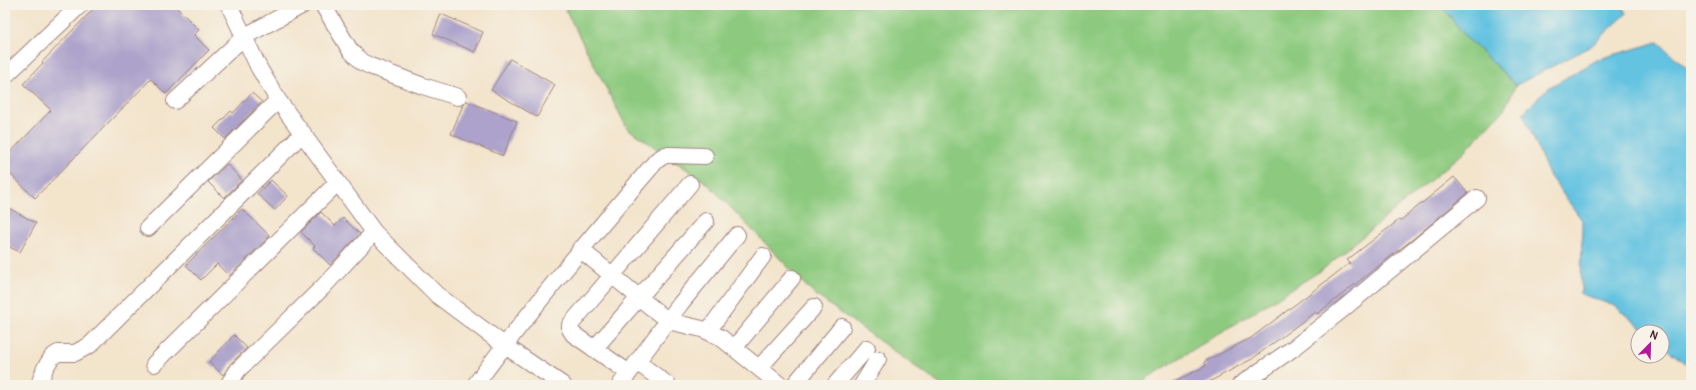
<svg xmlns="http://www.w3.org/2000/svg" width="1696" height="390" font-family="Pangolin,sans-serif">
	<rect width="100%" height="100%" fill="#f7f3e8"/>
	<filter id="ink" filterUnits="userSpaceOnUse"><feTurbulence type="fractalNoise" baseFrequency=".025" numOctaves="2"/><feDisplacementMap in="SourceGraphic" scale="8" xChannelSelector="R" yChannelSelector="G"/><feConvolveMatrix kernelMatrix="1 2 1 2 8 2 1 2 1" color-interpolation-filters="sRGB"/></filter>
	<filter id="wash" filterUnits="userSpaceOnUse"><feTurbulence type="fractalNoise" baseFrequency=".012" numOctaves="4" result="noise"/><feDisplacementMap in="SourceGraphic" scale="16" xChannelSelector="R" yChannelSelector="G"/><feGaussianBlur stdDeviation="0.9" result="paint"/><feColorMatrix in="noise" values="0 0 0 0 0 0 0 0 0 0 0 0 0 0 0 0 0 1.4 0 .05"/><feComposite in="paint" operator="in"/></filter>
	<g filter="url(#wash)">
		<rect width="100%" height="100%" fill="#f3e4cc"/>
		<path fill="#8dca7f" stroke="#6c7455" d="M563,5H1441L1466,37L1516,85L1504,110L1462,154L1322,270L1136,385H941L813,293L708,184L627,128Z"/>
		<path fill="#63c3e1" stroke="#567186" d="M1441,5H1623L1626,14L1590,47L1516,85L1466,37Z
			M1658,42L1691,72V368L1662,345V332H1646L1615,306L1581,294L1582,220L1549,175L1523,113L1548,88L1599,59Z"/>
		<g id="blocks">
			<path fill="#aca2cb" d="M97,5H174L199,30L194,35L209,50L166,94L151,79L35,198L5,169V158L51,110L23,84L43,63L42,62Z
				M441,14L483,32L475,52L433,34Z
				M510,59L555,85L537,117L491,90Z
				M252,93L262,102L225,139L214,128L231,111L233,113Z
				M466,101L517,121L503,156L451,134L463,105Z
				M227,164L242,180L224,198L208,182Z
				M1454,177L1468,193L1413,239L1317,314L1315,312L1252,359L1203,385H1167L1206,366L1204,362L1251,338L1350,263L1347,260L1399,220L1400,221Z
				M271,180L288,196L275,210L257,194Z
				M5,206L36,223L20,252L5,245Z
				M242,209L270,236L229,276L217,264L201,280L186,265Z
				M321,212L335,226L343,218L360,234L330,265L313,248L315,246L301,232Z
				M234,335L247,348L231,363L223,375L209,362Z"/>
		</g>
	</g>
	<g filter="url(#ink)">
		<use href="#blocks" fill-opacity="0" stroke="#9e827c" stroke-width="1"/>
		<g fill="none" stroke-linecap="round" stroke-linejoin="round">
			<defs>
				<path id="minor" d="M229,5L259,68L278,100L374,232L437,295L504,345L563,385
					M323,5L350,50L362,62L370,66L423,86L458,97
					M5,76L80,5
					M175,101L245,36L303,5
					M148,228L278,100
					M580,249L668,321L702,329L720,337L780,385
					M708,331L763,256
					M734,348L792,278
					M594,349L706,221
					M637,362L668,385
					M154,364L337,183
					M759,368L814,307
					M629,373L573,334L570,329V325L690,184
					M39,385L45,368L52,357L58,353H75L90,345L303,133
					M228,385L238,370L323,287L374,232
					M475,385C532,307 594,233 657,160L665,155H670L705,156
					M620,385L681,303L737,235
					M794,385L842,327
					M835,385L867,348
					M862,385L878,359
					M1240,385L1295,347L1338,313L1477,198"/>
			</defs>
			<use href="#minor" stroke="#9e827c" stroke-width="18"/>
			<use href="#minor" stroke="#fff" stroke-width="16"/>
		</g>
	</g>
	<rect width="1696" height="390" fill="none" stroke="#f7f3e8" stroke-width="20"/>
	<g transform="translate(1650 344) rotate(23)"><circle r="19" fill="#f7f3e8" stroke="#b29e9c"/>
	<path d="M0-3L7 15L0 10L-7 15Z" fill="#b5179e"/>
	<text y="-6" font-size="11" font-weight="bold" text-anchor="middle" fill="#4a1f2b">N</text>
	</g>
</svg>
